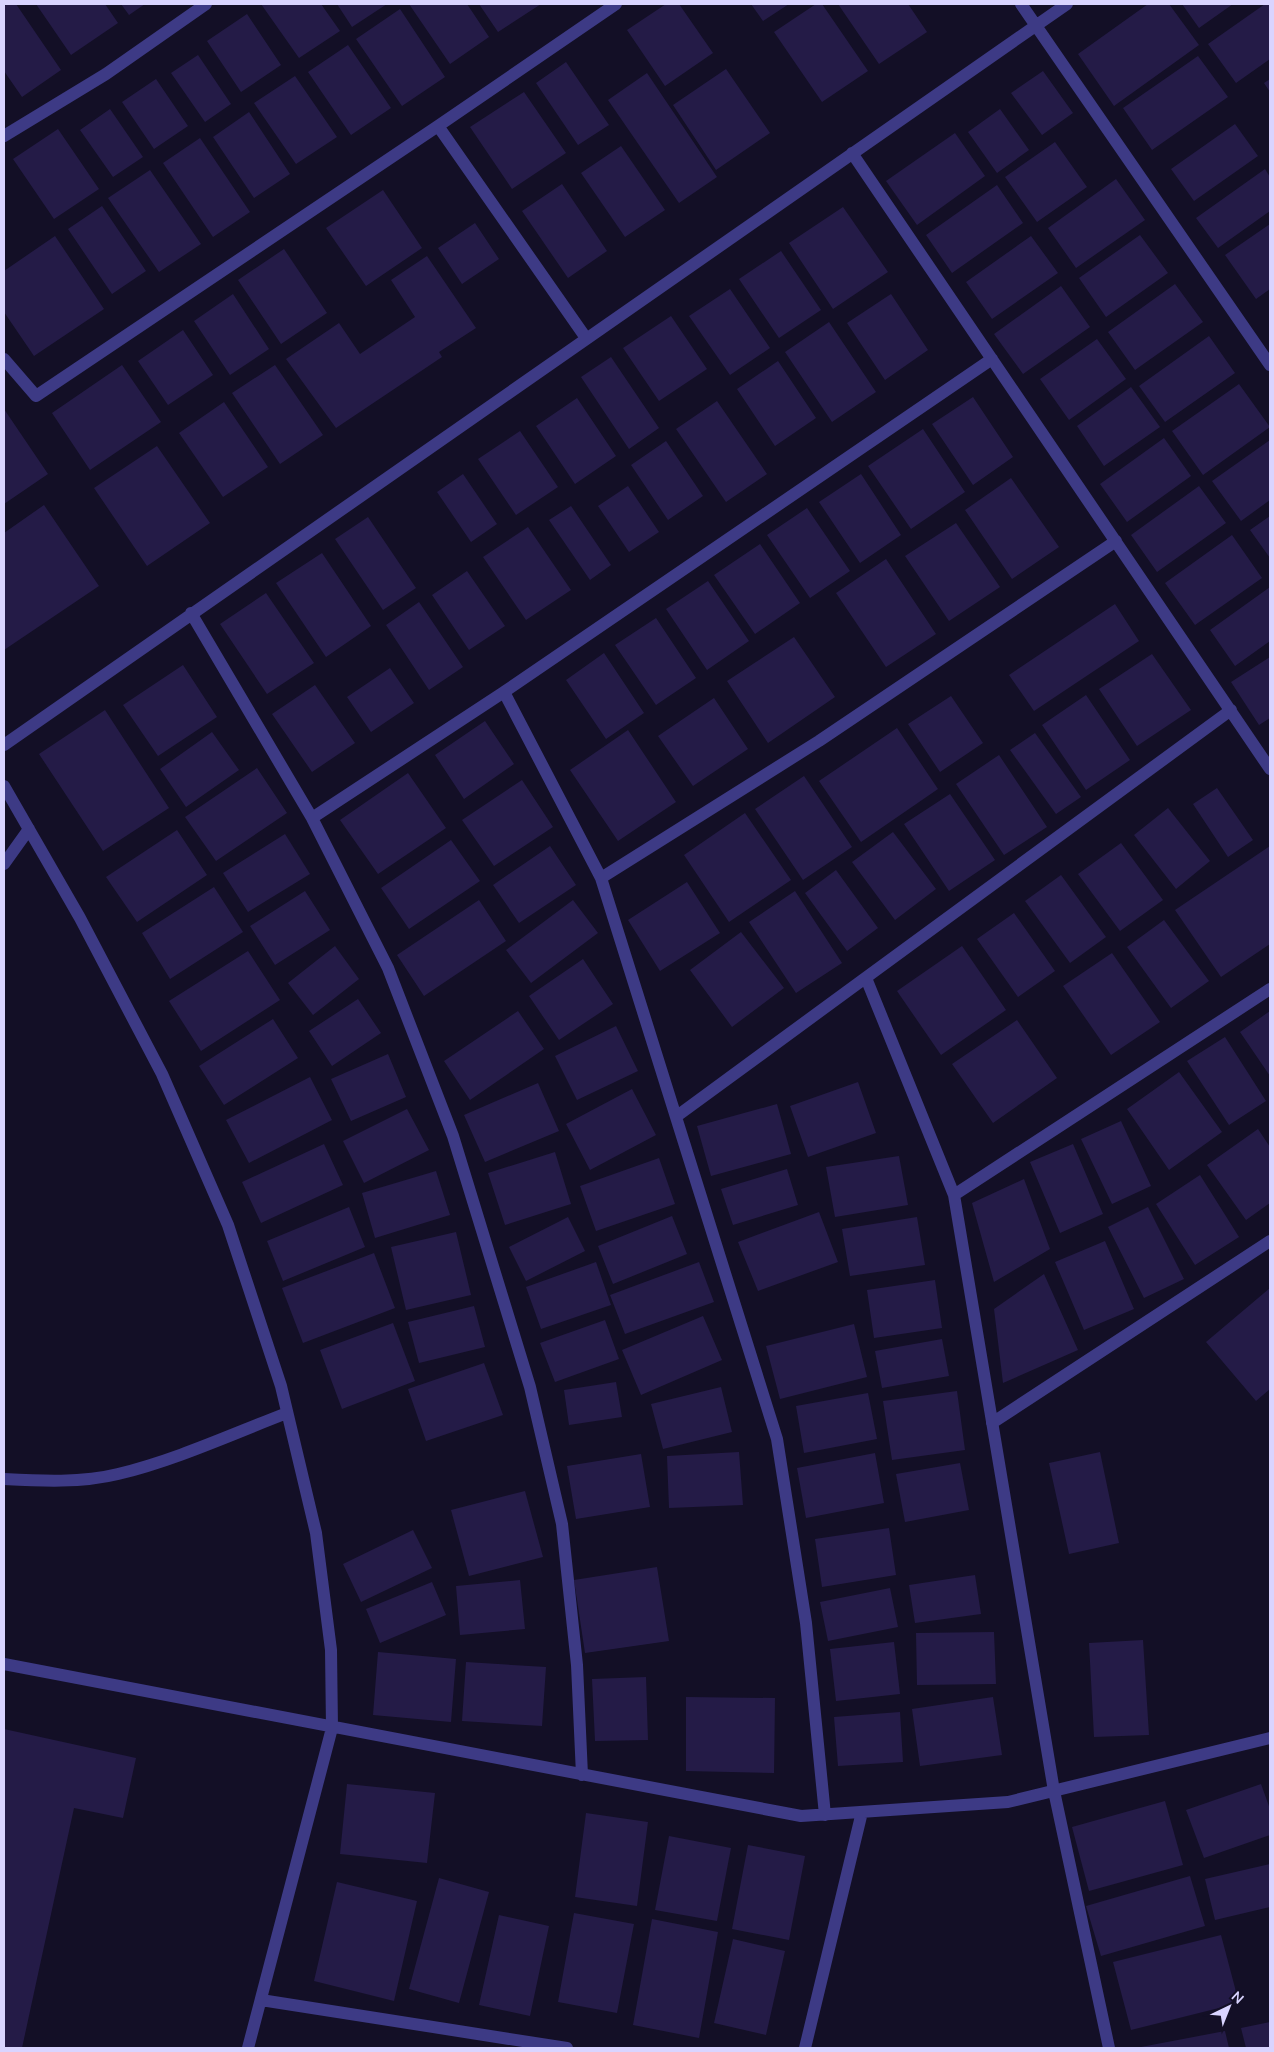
<svg xmlns="http://www.w3.org/2000/svg" width="1274" height="2052" font-family="Mulish,sans-serif">
	<rect width="100%" height="100%" fill="#130f26"/>
	<path fill="#241b47" d="M8,4H16L61,70L22,97L4,71V6Z
		M36,4H105L118,23L71,55Z
		M121,4H145L129,15Z
		M261,4H321L340,31L299,58Z
		M337,4H387L352,27Z
		M409,4H467L489,37L450,64Z
		M479,4H541L498,32Z
		M666,4H679L713,53L665,86L627,30Z
		M751,4H789L763,21Z
		M816,4H822L868,71L822,102L774,32Z
		M838,4H908L927,32L879,64Z
		M1148,4H1169L1199,45L1114,106L1078,54Z
		M1182,4H1233L1199,28Z
		M1265,4H1270V59L1236,83L1208,44Z
		M400,9L445,77L402,106L356,39Z
		M247,14L281,65L241,92L207,41Z
		M348,45L391,108L351,135L308,72Z
		M198,55L231,104L205,122L171,73Z
		M1198,56L1228,97L1152,150L1123,108Z
		M566,62L609,125L578,145L536,83Z
		M726,69L770,133L716,170L673,105Z
		M1043,71L1073,113L1042,135L1011,93Z
		M647,73L717,177L679,203L608,100Z
		M295,76L337,137L296,164L254,103Z
		M156,79L188,126L154,149L122,102Z
		M1270,79V92L1264,83Z
		M524,92L566,153L512,189L470,127Z
		M110,109L143,157L113,177L80,130Z
		M1000,109L1029,150L997,173L968,132Z
		M249,112L290,174L254,198L213,137Z
		M1235,124L1258,156L1194,201L1171,169Z
		M58,129L99,189L54,219L13,159Z
		M955,133L985,176L917,225L886,181Z
		M200,138L250,212L213,237L163,163Z
		M1055,142L1087,187L1037,222L1005,177Z
		M621,146L665,210L625,237L581,173Z
		M1265,169L1270,177V211L1218,248L1196,218Z
		M150,170L201,244L159,272L108,198Z
		M1116,179L1145,220L1076,268L1048,228Z
		M562,184L607,251L568,278L522,211Z
		M997,185L1023,223L952,273L926,235Z
		M383,190L422,248L366,286L326,228Z
		M102,206L146,271L112,294L68,229Z
		M843,207L888,272L833,309L789,243Z
		M475,223L499,259L462,284L438,248Z
		M1270,224V289L1256,299L1225,255Z
		M1140,235L1168,273L1106,317L1079,278Z
		M55,236L104,309L34,356L4,312V271Z
		M1031,236L1058,273L992,319L966,282Z
		M284,249L327,313L281,344L238,280Z
		M781,251L821,310L779,338L739,279Z
		M427,256L476,328L439,352L442,357L336,428L286,359L339,323L360,354L415,317L391,280Z
		M1175,284L1203,322L1135,370L1108,332Z
		M1061,286L1090,327L1023,374L994,334Z
		M730,289L770,348L730,375L689,316Z
		M233,294L269,349L230,375L194,321Z
		M891,294L928,350L885,380L847,323Z
		M671,316L707,369L659,401L623,348Z
		M829,322L876,392L832,422L785,352Z
		M183,330L213,375L168,405L138,361Z
		M1209,336L1235,373L1165,422L1139,386Z
		M1097,339L1126,379L1069,420L1040,379Z
		M611,357L659,428L629,449L581,377Z
		M778,361L816,418L775,446L737,389Z
		M122,365L161,422L90,470L52,413Z
		M275,365L323,435L280,464L232,393Z
		M1239,384L1270,427L1203,475L1172,431Z
		M1131,387L1160,427L1104,466L1077,426Z
		M973,397L1013,457L973,485L932,424Z
		M577,398L616,456L575,484L536,426Z
		M717,401L767,474L726,502L676,429Z
		M224,402L268,467L223,497L179,433Z
		M4,409L48,474L4,504Z
		M923,429L965,492L911,529L868,466Z
		M520,431L558,487L516,515L478,459Z
		M1164,438L1191,476L1127,522L1100,484Z
		M1270,440V500L1241,521L1212,481Z
		M666,441L703,496L668,520L631,465Z
		M157,446L210,523L147,566L94,488Z
		M463,474L497,524L471,542L437,492Z
		M861,474L901,535L860,563L819,502Z
		M1011,478L1059,547L1012,579L965,510Z
		M628,486L659,532L629,552L598,506Z
		M1199,486L1226,523L1157,572L1131,535Z
		M44,505L99,586L4,650V533Z
		M571,506L611,565L590,580L549,520Z
		M807,508L850,571L810,598L767,535Z
		M1270,516V558L1250,530Z
		M368,517L416,588L383,610L335,539Z
		M956,523L1000,587L949,621L905,556Z
		M528,527L571,590L526,620L483,557Z
		M1232,535L1262,578L1195,625L1165,583Z
		M760,544L800,603L755,634L714,575Z
		M322,553L371,626L326,657L276,583Z
		M886,559L936,634L886,667L836,593Z
		M467,571L505,626L469,650L432,595Z
		M708,581L749,641L707,670L666,609Z
		M1270,587V641L1235,666L1210,630Z
		M266,593L314,663L267,694L220,624Z
		M419,602L463,667L429,690L386,625Z
		M1115,604L1139,641L1034,711L1009,675Z
		M656,618L696,678L656,705L615,645Z
		M794,637L835,697L768,743L727,681Z
		M604,653L644,713L606,739L566,680Z
		M1152,654L1191,710L1137,746L1099,689Z
		M1270,657V718L1259,725L1231,682Z
		M183,665L217,717L158,756L123,705Z
		M390,668L414,703L371,732L347,697Z
		M315,685L355,743L312,772L272,714Z
		M1086,695L1130,760L1086,790L1042,725Z
		M951,696L983,743L940,772L908,724Z
		M714,698L748,749L693,786L658,736Z
		M105,710L169,808L103,851L39,754Z
		M485,721L514,764L464,799L435,755Z
		M897,728L938,789L861,842L819,781Z
		M628,730L676,802L618,841L570,770Z
		M212,732L239,770L186,807L160,769Z
		M1035,733L1081,797L1056,814L1010,750Z
		M999,755L1047,827L1004,855L956,784Z
		M257,768L287,813L216,861L185,817Z
		M408,773L446,828L378,874L340,820Z
		M804,776L852,847L803,880L755,809Z
		M522,780L553,827L494,866L462,820Z
		M1217,788L1253,840L1228,857L1193,804Z
		M950,794L995,860L949,891L904,824Z
		M1168,808L1210,861L1176,889L1134,835Z
		M745,813L791,880L729,922L684,855Z
		M177,830L207,875L137,922L106,877Z
		M893,832L936,889L895,920L852,862Z
		M285,834L310,874L248,912L223,873Z
		M451,840L480,881L409,929L381,888Z
		M1121,843L1163,900L1120,931L1078,874Z
		M550,846L576,885L519,923L493,885Z
		M1270,846V944L1221,977L1175,910Z
		M836,870L878,928L847,951L805,893Z
		M1061,875L1106,937L1070,963L1025,901Z
		M687,882L720,933L660,971L628,920Z
		M214,887L243,932L170,979L142,933Z
		M305,891L330,930L275,965L250,926Z
		M795,891L842,963L796,993L749,922Z
		M479,900L506,941L424,996L397,955Z
		M573,900L598,933L531,983L506,950Z
		M1014,913L1055,971L1018,997L977,939Z
		M1164,920L1209,981L1171,1008L1127,947Z
		M741,932L784,988L732,1027L690,970Z
		M335,946L359,979L313,1015L288,983Z
		M962,946L1006,1010L941,1055L897,991Z
		M248,951L280,1000L201,1051L169,1001Z
		M1112,953L1160,1022L1111,1055L1063,986Z
		M583,959L613,1004L559,1040L529,996Z
		M358,999L381,1033L332,1066L309,1031Z
		M518,1011L544,1049L470,1100L444,1061Z
		M1270,1011V1076L1240,1032Z
		M273,1019L298,1058L224,1105L199,1066Z
		M1017,1020L1057,1078L993,1123L952,1064Z
		M616,1026L638,1071L577,1100L555,1056Z
		M1225,1037L1266,1101L1229,1125L1187,1061Z
		M388,1054L406,1097L351,1121L331,1079Z
		M1179,1072L1222,1132L1169,1170L1127,1109Z
		M310,1077L332,1120L249,1163L226,1120Z
		M858,1082L876,1133L808,1157L790,1106Z
		M538,1083L559,1131L485,1162L464,1115Z
		M632,1089L656,1135L590,1170L566,1124Z
		M777,1104L791,1154L711,1176L697,1126Z
		M407,1109L429,1150L364,1183L343,1141Z
		M1121,1121L1151,1186L1112,1204L1081,1139Z
		M1258,1129L1270,1147V1203L1246,1220L1207,1165Z
		M324,1144L343,1185L261,1223L242,1182Z
		M1073,1144L1103,1214L1060,1233L1030,1162Z
		M555,1152L571,1204L505,1225L488,1173Z
		M899,1156L908,1205L835,1217L826,1167Z
		M659,1158L675,1204L596,1231L580,1186Z
		M787,1169L798,1205L733,1225L721,1189Z
		M436,1171L450,1215L375,1238L362,1193Z
		M1200,1175L1239,1237L1195,1265L1156,1204Z
		M1024,1179L1050,1249L994,1282L972,1203Z
		M349,1207L365,1247L283,1281L267,1241Z
		M1148,1207L1184,1279L1144,1298L1108,1227Z
		M819,1212L838,1262L758,1291L738,1242Z
		M672,1216L687,1254L613,1284L598,1246Z
		M568,1217L585,1251L526,1281L509,1247Z
		M917,1217L925,1265L850,1276L842,1229Z
		M456,1232L471,1295L406,1310L391,1247Z
		M1105,1241L1134,1309L1084,1330L1055,1262Z
		M374,1253L395,1308L303,1343L282,1288Z
		M596,1262L611,1305L541,1329L526,1287Z
		M699,1262L714,1302L625,1334L610,1295Z
		M1044,1274L1078,1350L1003,1383L994,1309Z
		M935,1280L942,1328L874,1338L867,1290Z
		M1270,1288V1389L1256,1401L1206,1342Z
		M474,1306L485,1347L419,1363L408,1322Z
		M703,1316L722,1360L641,1395L622,1350Z
		M605,1320L619,1359L555,1382L540,1343Z
		M393,1323L415,1381L342,1409L320,1350Z
		M854,1324L867,1377L780,1399L766,1346Z
		M942,1339L949,1376L882,1388L875,1351Z
		M484,1363L503,1415L426,1441L408,1389Z
		M616,1382L622,1417L569,1425L564,1390Z
		M721,1387L732,1432L663,1449L651,1404Z
		M957,1391L965,1450L892,1460L883,1401Z
		M868,1393L877,1439L804,1453L796,1406Z
		M739,1452L743,1505L669,1508L667,1456Z
		M1100,1452L1119,1543L1069,1554L1049,1463Z
		M875,1453L884,1503L806,1518L797,1468Z
		M641,1454L650,1507L576,1519L567,1466Z
		M960,1463L969,1510L905,1522L896,1474Z
		M525,1491L543,1557L469,1576L451,1510Z
		M889,1528L896,1575L822,1587L815,1539Z
		M413,1530L432,1568L361,1602L343,1564Z
		M657,1567L669,1641L585,1653L574,1580Z
		M975,1575L981,1614L915,1623L909,1585Z
		M520,1580L525,1629L460,1635L456,1586Z
		M432,1582L446,1615L380,1643L366,1609Z
		M890,1588L898,1627L828,1641L820,1602Z
		M994,1632L996,1684L917,1685L916,1633Z
		M1143,1640L1149,1735L1094,1737L1089,1643Z
		M894,1642L900,1694L836,1701L830,1649Z
		M378,1652L456,1659L451,1722L373,1715Z
		M466,1662L546,1667L542,1726L462,1721Z
		M646,1677L648,1740L595,1741L592,1679Z
		M686,1697L775,1698L774,1773L686,1771Z
		M993,1697L1002,1755L920,1766L912,1709Z
		M900,1712L903,1762L838,1766L834,1717Z
		M4,1729L136,1758L123,1818L74,1808L22,2048H4Z
		M347,1784L435,1793L427,1863L340,1854Z
		M1261,1784L1270,1809V1835L1204,1858L1186,1810Z
		M1165,1801L1183,1865L1089,1891L1072,1827Z
		M586,1813L648,1822L637,1906L575,1897Z
		M669,1836L731,1848L717,1921L655,1910Z
		M748,1845L805,1856L789,1940L732,1929Z
		M1270,1864V1907L1215,1920L1205,1879Z
		M1190,1876L1205,1926L1101,1956L1086,1906Z
		M439,1878L489,1892L459,2003L409,1989Z
		M337,1882L417,1901L394,2001L314,1981Z
		M574,1913L634,1924L617,2013L558,2002Z
		M499,1915L549,1926L530,2016L479,2005Z
		M652,1919L718,1932L699,2038L633,2025Z
		M1221,1935L1239,2003L1131,2030L1113,1962Z
		M733,1939L785,1951L766,2035L714,2023Z
		M1270,2022V2048H1246L1241,2028Z
		M1225,2031L1229,2048H1141V2047Z"/>
	<g fill="none" stroke-linecap="round" stroke-linejoin="round">
		<path stroke="#3d3a85" stroke-width="12" d="M1021,4L1270,365
			M438,126L586,338
			M4,136L106,74L206,4
			M852,153L1270,769
			M4,359L36,396L438,126L616,4
			M191,613L312,818L504,692L601,878
			M504,692L992,359
			M4,745L1067,4
			M4,786L80,918L162,1074L228,1225L281,1386L316,1533L331,1650L332,1728L248,2048
			M312,818L388,968L453,1136L530,1387L562,1524L577,1665L582,1775
			M4,864L29,829
			M866,978L954,1195L1054,1791L1109,2048
			M677,1116L1231,710
			M954,1195L1270,989
			M992,1423L1270,1241
			M4,1479C41,1481 82,1483 118,1474C176,1460 232,1434 287,1413
			M4,1664L801,1816L1008,1802L1270,1738
			M825,1815L806,1623L777,1439L601,878L819,741L1116,541
			M261,2000L567,2048
			M805,2048L862,1812"/>
	</g>
	<rect width="1274" height="2052" fill="none" stroke="#d9d4ff" stroke-width="10"/>
	<g transform="translate(1229 2007) rotate(43)" stroke="#130f26" stroke-width="4" paint-order="stroke">
	<path d="M0-4L9 19L0 12L-9 19Z" fill="#d9d4ff"/>
	<text y="-8" font-size="14" font-weight="bold" text-anchor="middle" fill="#d9d4ff">N</text>
	</g>
</svg>
